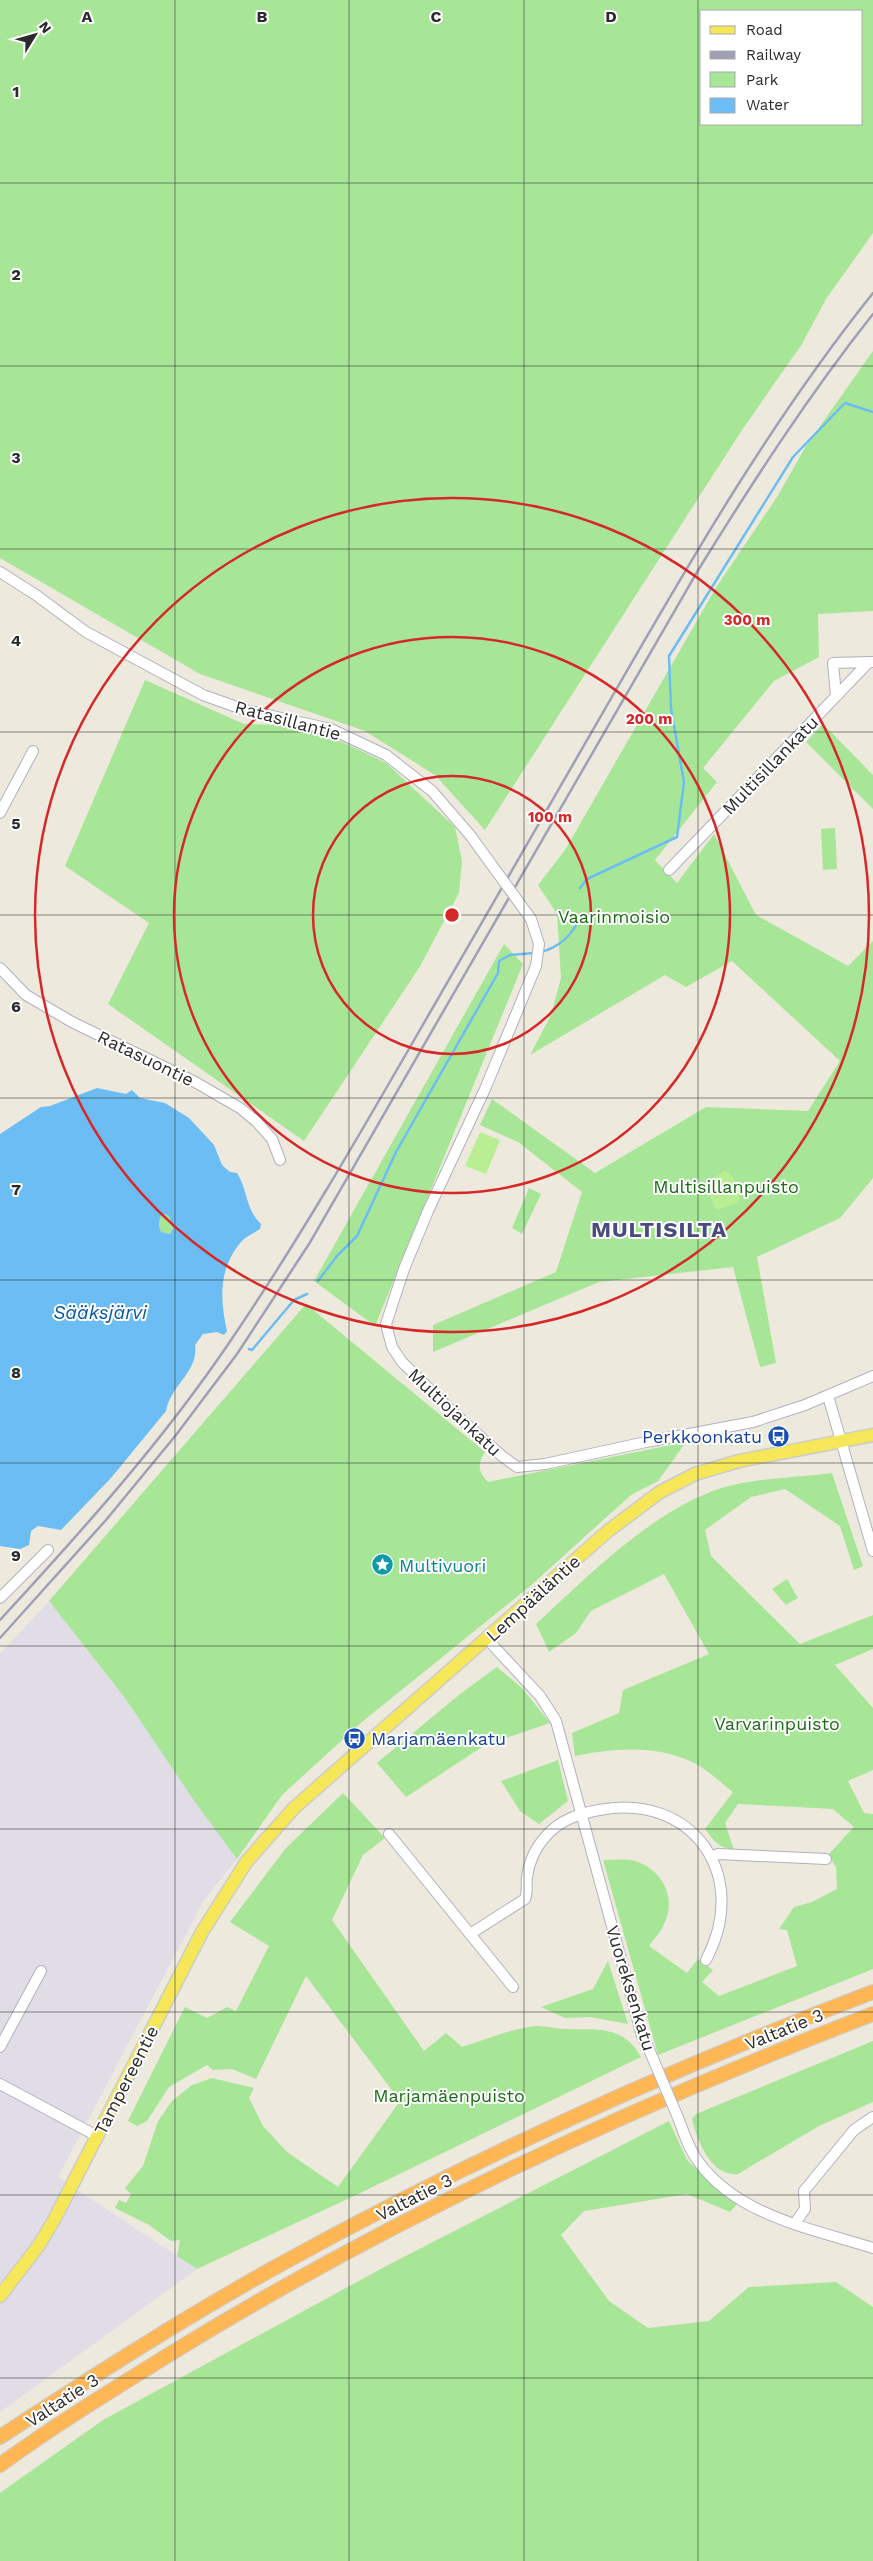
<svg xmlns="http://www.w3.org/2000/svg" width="873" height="2561" font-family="'Work Sans',sans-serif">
	<rect width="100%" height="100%" fill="#ede9dd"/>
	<path fill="#e1dde6" d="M49,1601L125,1698L237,1859L204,1900L58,2177L197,2269L0,2412V1654Z"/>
	<path fill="#a7e697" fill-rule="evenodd" d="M0,0H873V233L826,299L802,344L742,430L485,830L435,775L365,731L200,674L0,558ZM702,11H862V124H702Z
		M873,351V611L818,614L819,657L774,681L703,768L717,782L655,860L677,883L714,834L756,915L848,966L873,941V1178L840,1218L757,1257L776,1363L760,1367L733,1267L599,1282L433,1352V1325L556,1272L582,1192L518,1142L480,1125L492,1099L595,1173L706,1107L808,1111L840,1061L732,961L686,987L665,975L530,1055L551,1015L561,978L557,914L538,885L565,850L717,586L777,497L806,446Z
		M145,680L244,724L285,725L324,733L386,763L455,827L462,861L459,893L419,968L304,1141L108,1004L149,923L65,866Z
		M823,724L873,775V809L806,742Z
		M835,828L837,869L823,870L821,829Z
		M504,944L523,964L375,1326L314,1281Z
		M529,1188L541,1194L522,1234L512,1228Z
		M165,1214L169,1216L173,1229L170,1234L161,1232L159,1226L160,1217Z
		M306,1304L485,1452C477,1465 478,1471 488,1482L686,1442L658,1481L631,1495L529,1587L362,1722L282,1795L237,1859L195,1802L125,1698L49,1601Z
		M832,1473L863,1566L854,1570L840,1526L785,1489L751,1497L705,1530L711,1556L800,1644L873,1615V1649L835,1665L873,1708V1770L848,1781L864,1813L873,1814V1969L658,2055L603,1860C612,1860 622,1859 631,1860C660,1866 678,1896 664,1924C661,1932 654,1939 649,1946L687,1973L698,1959L713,1970L702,1982L719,1996L797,1966L787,1930L779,1929L794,1907L812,1902L837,1889L836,1867L828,1855L854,1827L833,1809L738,1804L725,1823L734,1850C719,1848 714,1841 705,1829L733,1792C721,1783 709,1771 696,1764C659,1744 614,1748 575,1756L572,1733L619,1713L623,1690L709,1654L664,1574L591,1611L576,1633L549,1652L536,1624C588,1576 662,1501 733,1485C765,1478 799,1477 832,1473Z
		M787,1579L798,1598L786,1605L772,1589Z
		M497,1667L522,1688L550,1723L485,1745L406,1797L377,1763L460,1694Z
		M558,1760L568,1801L539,1824L520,1811L501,1781Z
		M343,1793L385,1838L363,1855L332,1920L424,2051L446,2033L462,2047C484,2040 506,2031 528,2027C540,2024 551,2028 563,2029C595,2030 623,2024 641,2057L354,2196L197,2269L177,2256L180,2240L171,2241L149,2225L115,2208L119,2200L126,2203L131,2194L125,2188L143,2166L158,2121L172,2101L192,2085L212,2078L254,2088L249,2098L263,2126L287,2152L338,2187L400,2101L306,1976L256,2079L232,2069L213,2070L207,2065L169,2087L147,2121L137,2126L128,2121L185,2007L207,2018L227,2007L236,2011L269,1946L230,1922L286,1848Z
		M608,1961L628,2024L590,2017L565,2018L541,2007L593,1989Z
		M873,2041V2102L819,2126L738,2174C711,2177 697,2140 692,2119L696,2114Z
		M669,2121L687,2160L712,2184L737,2204L730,2212L687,2194L584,2211L561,2235L609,2301L648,2328L709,2321L749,2287L836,2282L873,2307V2561H0V2493L103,2420L390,2264Z"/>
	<path fill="#baee93" d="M480,1132L500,1140L486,1174L465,1166Z
		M725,1171L730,1174L741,1190L738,1203L716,1210L705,1183Z"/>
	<path fill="#6cbdf3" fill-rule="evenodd" d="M97,1088L126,1094L132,1090L140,1098L165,1103L189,1118L214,1145L222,1165L230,1172L237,1173C248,1190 245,1209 261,1224L260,1229C254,1233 245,1237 241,1242C218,1269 220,1300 227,1331L224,1335L217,1332L203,1334L195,1345C199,1371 170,1386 166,1411L111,1478L61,1530L38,1526L31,1531L29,1545L20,1549L0,1546V1134L41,1107L50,1106ZM165,1214L169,1216L173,1229L170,1234L161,1232L159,1226L160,1217Z"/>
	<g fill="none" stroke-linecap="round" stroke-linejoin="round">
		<path stroke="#6cbdf3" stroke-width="2.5" d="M580,888L587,879L677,837L684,782L671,709L669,656L793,457L845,403L873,412
			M540,952C559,948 573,934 581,916
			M318,1281L337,1256L357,1236L396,1152L498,973L499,961L510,955L534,953
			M249,1349L252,1350L294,1300L307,1294"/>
		<defs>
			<path id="minor" d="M0,572L36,595L86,632L203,695L245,710L331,729L386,755L432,791L470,835
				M836,696L833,663L869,662
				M0,813L33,751
				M669,870L869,662H873
				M531,919L539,944L536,966L485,1089L428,1211L404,1269L386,1324L392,1347L402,1362L455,1414L502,1456L517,1467L545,1464L646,1442L753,1422L805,1405L873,1376
				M0,968L26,995L72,1022L195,1082L240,1108L257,1122L272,1139L280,1160
				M828,1396L873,1551
				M0,1598L48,1550
				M487,1639L540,1696L556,1721L642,2036L648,2047
				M389,1834L513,1987
				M711,1857L718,1854L826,1859
				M470,1934L525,1899C528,1892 526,1884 527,1877C529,1862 536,1847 546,1836C560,1820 578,1814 599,1810C693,1792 751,1876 706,1960
				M0,2047L41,1971
				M0,2084L97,2136
				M679,2120C684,2134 689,2149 698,2161C737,2216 813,2229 873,2248
				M795,2223L805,2209L804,2191L854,2130L873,2117"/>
			<path id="major" d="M0,2296L39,2245L54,2220L202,1932L247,1861L294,1808L608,1531L660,1492L695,1474L739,1461L873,1435"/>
			<path id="highway" d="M0,2437C92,2377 185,2317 281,2264C472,2159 670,2069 873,1992
				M0,2465C55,2425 112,2390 170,2354C392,2217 630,2107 873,2014"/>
		</defs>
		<use href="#minor" stroke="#b1b1bf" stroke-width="12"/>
		<use href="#major" stroke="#ccc" stroke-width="15"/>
		<use href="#highway" stroke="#ccc" stroke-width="16"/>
		<use href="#minor" stroke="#fff" stroke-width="10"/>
		<use href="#major" stroke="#f6e759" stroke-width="12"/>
		<use href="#highway" stroke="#ffb756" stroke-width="14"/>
		<path stroke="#9f9fb6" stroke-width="2.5" d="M0,1620C81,1532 162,1442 229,1343C297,1243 357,1139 417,1035C482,922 547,809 613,695C693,556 773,418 873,293
			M0,1638L106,1520L176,1435L237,1354L309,1244L697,572C752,483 808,396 873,314"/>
		<defs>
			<path id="minor-bridge" d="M470,835L531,919
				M648,2047L679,2120"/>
		</defs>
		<use href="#minor-bridge" stroke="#b1b1bf" stroke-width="12" stroke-linecap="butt"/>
		<use href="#minor-bridge" stroke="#fff" stroke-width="10"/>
	</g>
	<path fill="none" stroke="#2b2b2b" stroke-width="1" stroke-opacity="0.55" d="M175,0V2561M349,0V2561M524,0V2561M698,0V2561M0,183H873M0,366H873M0,549H873M0,732H873M0,915H873M0,1098H873M0,1280H873M0,1463H873M0,1646H873M0,1829H873M0,2012H873M0,2195H873M0,2378H873"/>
	<g fill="none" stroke="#d62828" stroke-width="2.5">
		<circle cx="452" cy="915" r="139"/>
		<circle cx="452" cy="915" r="278"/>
		<circle cx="452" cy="915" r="417"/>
	</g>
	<defs>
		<symbol id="bus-disc" viewBox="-11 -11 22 22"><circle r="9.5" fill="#1a4fb4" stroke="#fff"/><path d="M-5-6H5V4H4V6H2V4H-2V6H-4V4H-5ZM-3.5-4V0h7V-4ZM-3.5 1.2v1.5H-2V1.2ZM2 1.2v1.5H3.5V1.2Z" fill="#fff"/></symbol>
		<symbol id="sight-disc" viewBox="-11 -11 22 22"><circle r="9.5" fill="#0f9aa8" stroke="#fff"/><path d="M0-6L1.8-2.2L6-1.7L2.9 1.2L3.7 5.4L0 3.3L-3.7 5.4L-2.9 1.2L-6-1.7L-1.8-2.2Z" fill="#fff"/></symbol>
	</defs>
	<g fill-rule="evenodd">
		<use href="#bus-disc" x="766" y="1424" width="25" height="25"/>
		<use href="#sight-disc" x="370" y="1552" width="25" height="25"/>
		<use href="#bus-disc" x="342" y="1726" width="25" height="25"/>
	</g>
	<g text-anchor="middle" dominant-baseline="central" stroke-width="4" stroke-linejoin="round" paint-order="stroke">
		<g font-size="18" fill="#2b2b2b" stroke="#fff">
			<text transform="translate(288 720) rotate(15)">Ratasillantie</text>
			<text transform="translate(770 765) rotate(-46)">Multisillankatu</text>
			<text transform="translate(146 1058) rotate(26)">Ratasuontie</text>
			<text transform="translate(455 1412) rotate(43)">Multiojankatu</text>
			<text transform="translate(533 1598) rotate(-42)">Lempääläntie</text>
			<text transform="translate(631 1988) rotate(73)">Vuoreksenkatu</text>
			<text transform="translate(784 2029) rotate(-22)">Valtatie 3</text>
			<text transform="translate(126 2080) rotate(-63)">Tampereentie</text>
			<text transform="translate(414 2197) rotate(-27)">Valtatie 3</text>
			<text transform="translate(62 2400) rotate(-33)">Valtatie 3</text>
		</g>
		<g font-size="18" fill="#1d6c18" stroke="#fff">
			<text x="614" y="916">Vaarinmoisio</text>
			<text x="726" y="1186">Multisillanpuisto</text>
			<text x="777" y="1723">Varvarinpuisto</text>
			<text x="449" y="2095">Marjamäenpuisto</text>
		</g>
		<g font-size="18" fill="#164399" stroke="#fff" text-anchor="end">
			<text x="762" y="1436">Perkkoonkatu</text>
			<text x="371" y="1738" text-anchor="start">Marjamäenkatu</text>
		</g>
		<g font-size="18" fill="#0d838f" stroke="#fff" text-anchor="start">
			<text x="399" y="1565">Multivuori</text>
		</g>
		<g font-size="19" font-style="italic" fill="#0858a2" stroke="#fff">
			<text x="100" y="1312">Sääksjärvi</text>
		</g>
		<g font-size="22" font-weight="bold" letter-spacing="1" fill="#494c7e" stroke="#fff">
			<text x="659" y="1229">MULTISILTA</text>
		</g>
	</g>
	<g font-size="16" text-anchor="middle" font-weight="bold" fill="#2b2b2b" stroke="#fff" stroke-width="4" stroke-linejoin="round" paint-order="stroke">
		<text x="87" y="22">A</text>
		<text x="262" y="22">B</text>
		<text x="436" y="22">C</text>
		<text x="611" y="22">D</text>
		<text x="16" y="97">1</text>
		<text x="16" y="280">2</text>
		<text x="16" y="463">3</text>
		<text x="16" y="646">4</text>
		<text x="16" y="829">5</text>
		<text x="16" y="1012">6</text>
		<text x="16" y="1195">7</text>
		<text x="16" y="1378">8</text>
		<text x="16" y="1561">9</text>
	</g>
	<circle cx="452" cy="915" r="8" fill="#d62828" stroke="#fff" stroke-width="2.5"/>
	<g font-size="15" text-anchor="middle" font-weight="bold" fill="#d62828" stroke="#fff" stroke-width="4" stroke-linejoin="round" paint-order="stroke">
		<text x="747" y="625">300 m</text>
		<text x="649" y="724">200 m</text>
		<text x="550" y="822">100 m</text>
	</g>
	<rect x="700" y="10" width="162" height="115" fill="#ffffff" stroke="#aaaaaa"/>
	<rect x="710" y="26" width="25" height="8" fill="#f6e759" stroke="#aaaaaa"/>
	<text x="746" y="35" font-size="15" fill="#2b2b2b">Road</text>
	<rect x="710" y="51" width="25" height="8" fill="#9f9fb6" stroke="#aaaaaa"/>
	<text x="746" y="60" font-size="15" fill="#2b2b2b">Railway</text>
	<rect x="710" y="72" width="25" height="15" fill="#a7e697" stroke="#aaaaaa"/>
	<text x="746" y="85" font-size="15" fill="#2b2b2b">Park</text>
	<rect x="710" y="98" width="25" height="15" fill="#6cbdf3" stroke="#aaaaaa"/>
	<text x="746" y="110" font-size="15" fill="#2b2b2b">Water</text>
	<g transform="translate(35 35) rotate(53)" stroke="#ffffff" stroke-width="4" paint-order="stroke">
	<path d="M0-4L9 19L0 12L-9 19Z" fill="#2b2b2b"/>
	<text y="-8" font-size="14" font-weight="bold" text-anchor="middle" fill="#2b2b2b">N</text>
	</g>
</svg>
